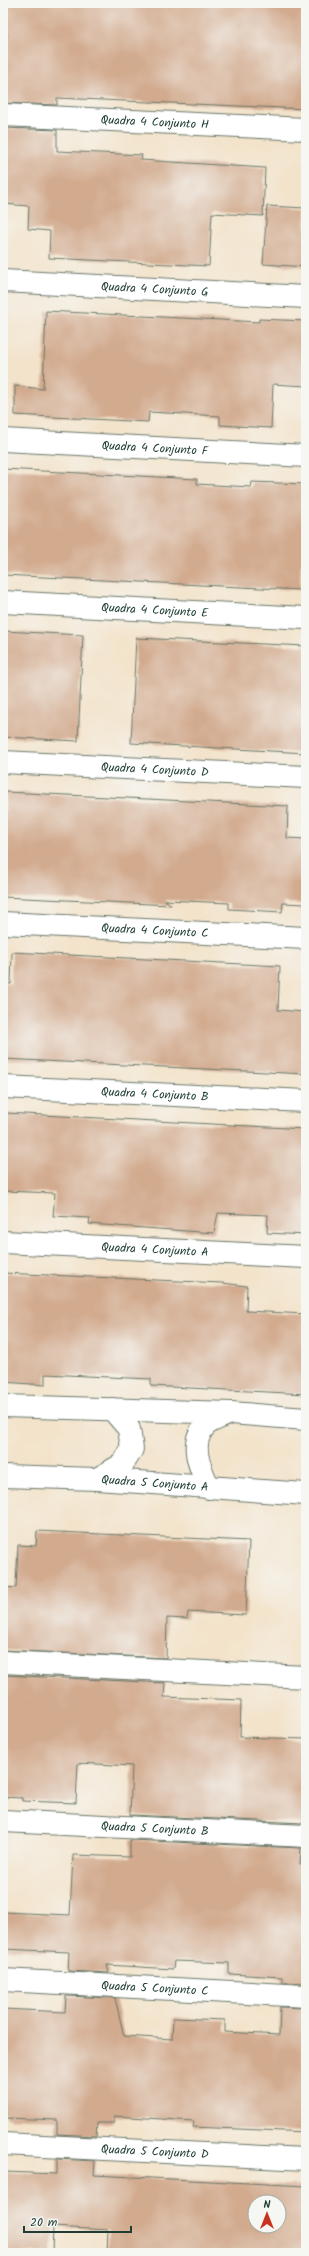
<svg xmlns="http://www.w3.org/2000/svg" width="309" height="2256" font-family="Kalam,sans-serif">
	<rect width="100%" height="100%" fill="#f6f6f2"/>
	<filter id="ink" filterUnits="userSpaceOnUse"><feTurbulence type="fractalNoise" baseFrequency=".025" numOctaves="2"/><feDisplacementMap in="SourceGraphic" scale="8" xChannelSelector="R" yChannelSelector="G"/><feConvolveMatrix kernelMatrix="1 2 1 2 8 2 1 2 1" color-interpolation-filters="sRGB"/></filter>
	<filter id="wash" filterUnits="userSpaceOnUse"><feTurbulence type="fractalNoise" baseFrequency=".012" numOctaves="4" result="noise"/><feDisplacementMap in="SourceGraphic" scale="16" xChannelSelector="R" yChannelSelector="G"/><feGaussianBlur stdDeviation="0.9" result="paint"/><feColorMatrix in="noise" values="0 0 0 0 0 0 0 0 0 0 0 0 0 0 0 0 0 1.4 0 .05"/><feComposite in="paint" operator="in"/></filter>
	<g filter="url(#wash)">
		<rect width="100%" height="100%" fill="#f3e3cb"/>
		<g id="blocks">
			<path fill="#d2aa8e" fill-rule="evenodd" d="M3,3H306V109L57,98V105L3,103L7,33H3Z
				M3,128L57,130V151L142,155L141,160L265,168L263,216L212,213L209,266L49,258L50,231L28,229L29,206L3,204Z
				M267,206L306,208V267L263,264Z
				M46,311L259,322V319L306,321V386L273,384L271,428L220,425V416L149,412L148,422L15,415V386L43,389Z
				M3,469L197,479V484L251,487L252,482L306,484V564H301L300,590L3,575Z
				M3,631L83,635L78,741L3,737Z
				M136,638L306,646V753L131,743Z
				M6,792L288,806L287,838L306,839V904L283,903L282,912L229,909V903L165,900L171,905L3,897V831Z
				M12,952L280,966L278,1010L306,1012V1074L3,1059V983L11,984Z
				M5,1113L306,1129V1235L267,1233L268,1215L218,1213L214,1233L89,1224L90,1218L53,1216L55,1193L3,1191Z
				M3,1273L222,1283L247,1286L246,1311L306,1314V1394L151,1386V1379L45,1374V1385L3,1382Z
				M37,1531L249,1541L246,1615L188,1612L187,1619L167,1618L166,1658L3,1650V1587L16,1588L18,1545L36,1546Z
				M3,1675L165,1683L164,1697L241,1700L240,1737L306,1739V1792L303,1823L130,1815L132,1766L78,1763L76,1803L22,1801V1798L3,1797Z
				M130,1840L301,1848L300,1864H306V1983L282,1982V1977L229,1974V1963L174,1961L173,1969L107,1965L109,1973L68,1971L69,1952L3,1949V1912L70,1915L73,1855L130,1857Z
				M66,1996L115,1998L124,2036L172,2039L173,2018L225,2020V2032L279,2035L280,2007L306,2008V2132L193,2127L194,2121L114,2116V2123H97L96,2136L57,2134V2120L6,2118V2113H3V2009L65,2012Z
				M57,2159L95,2161L94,2175L306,2186V2253H107L108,2230L53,2227L52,2253H3L4,2172L57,2174ZM255,2202H279V2226H255Z"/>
		</g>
	</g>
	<g filter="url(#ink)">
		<use href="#blocks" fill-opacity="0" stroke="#697769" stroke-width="1"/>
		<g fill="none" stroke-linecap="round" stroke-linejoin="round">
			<defs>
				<g id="minor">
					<path id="s1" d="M3,115L306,129"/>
					<path id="s2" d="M3,281L306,297"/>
					<path id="s3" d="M3,440L306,456"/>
					<path id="s4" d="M3,602L306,618"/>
					<path id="s5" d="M3,762L306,777"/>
					<path id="s6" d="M3,923L306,938"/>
					<path id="s7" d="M3,1087L306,1101"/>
					<path id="s8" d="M3,1242L306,1257"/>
					<path d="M3,1406L231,1413L306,1419"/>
					<path id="s9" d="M3,1476L97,1479L306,1494"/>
					<path d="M97,1479L123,1464L132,1449L129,1429L112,1409"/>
					<path d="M209,1488C201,1470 188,1444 205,1426C210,1420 223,1417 230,1413"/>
					<path d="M3,1662L306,1677"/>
					<path id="s10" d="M3,1821L306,1836"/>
					<path id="s11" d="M3,1980L306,1996"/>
					<path id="s12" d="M3,2144L306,2159"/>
				</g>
			</defs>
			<use href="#minor" stroke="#697769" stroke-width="24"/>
			<use href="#minor" stroke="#fff" stroke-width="22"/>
		</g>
	</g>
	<g text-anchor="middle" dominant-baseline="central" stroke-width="3" stroke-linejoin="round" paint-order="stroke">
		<g font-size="12" fill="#1f3d34" stroke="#f6f6f2">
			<text stroke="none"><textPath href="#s1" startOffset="152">Quadra 4 Conjunto H</textPath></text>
			<text stroke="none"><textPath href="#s2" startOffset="152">Quadra 4 Conjunto G</textPath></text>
			<text stroke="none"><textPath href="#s3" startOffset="152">Quadra 4 Conjunto F</textPath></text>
			<text stroke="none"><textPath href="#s4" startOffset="152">Quadra 4 Conjunto E</textPath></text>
			<text stroke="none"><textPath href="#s5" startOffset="152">Quadra 4 Conjunto D</textPath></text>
			<text stroke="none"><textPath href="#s6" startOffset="152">Quadra 4 Conjunto C</textPath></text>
			<text stroke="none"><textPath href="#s7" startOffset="152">Quadra 4 Conjunto B</textPath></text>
			<text stroke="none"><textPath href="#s8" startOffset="152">Quadra 4 Conjunto A</textPath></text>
			<text stroke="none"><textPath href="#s9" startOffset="152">Quadra 5 Conjunto A</textPath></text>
			<text stroke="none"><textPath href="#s10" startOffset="152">Quadra 5 Conjunto B</textPath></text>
			<text stroke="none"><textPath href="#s11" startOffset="152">Quadra 5 Conjunto C</textPath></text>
			<text stroke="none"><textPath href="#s12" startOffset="152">Quadra 5 Conjunto D</textPath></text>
		</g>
	</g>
	<rect width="309" height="2256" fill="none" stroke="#f6f6f2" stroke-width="16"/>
	<g transform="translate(267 2214)"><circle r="19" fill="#f6f6f2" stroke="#a0aca6"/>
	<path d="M0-3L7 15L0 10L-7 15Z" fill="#c8321e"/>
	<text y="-6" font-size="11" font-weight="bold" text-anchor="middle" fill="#1f3d34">N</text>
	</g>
	<path d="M24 2226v6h107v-6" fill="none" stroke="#1f3d34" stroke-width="2"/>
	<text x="30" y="2226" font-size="12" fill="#1f3d34" stroke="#f6f6f2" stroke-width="3" paint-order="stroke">20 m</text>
</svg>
